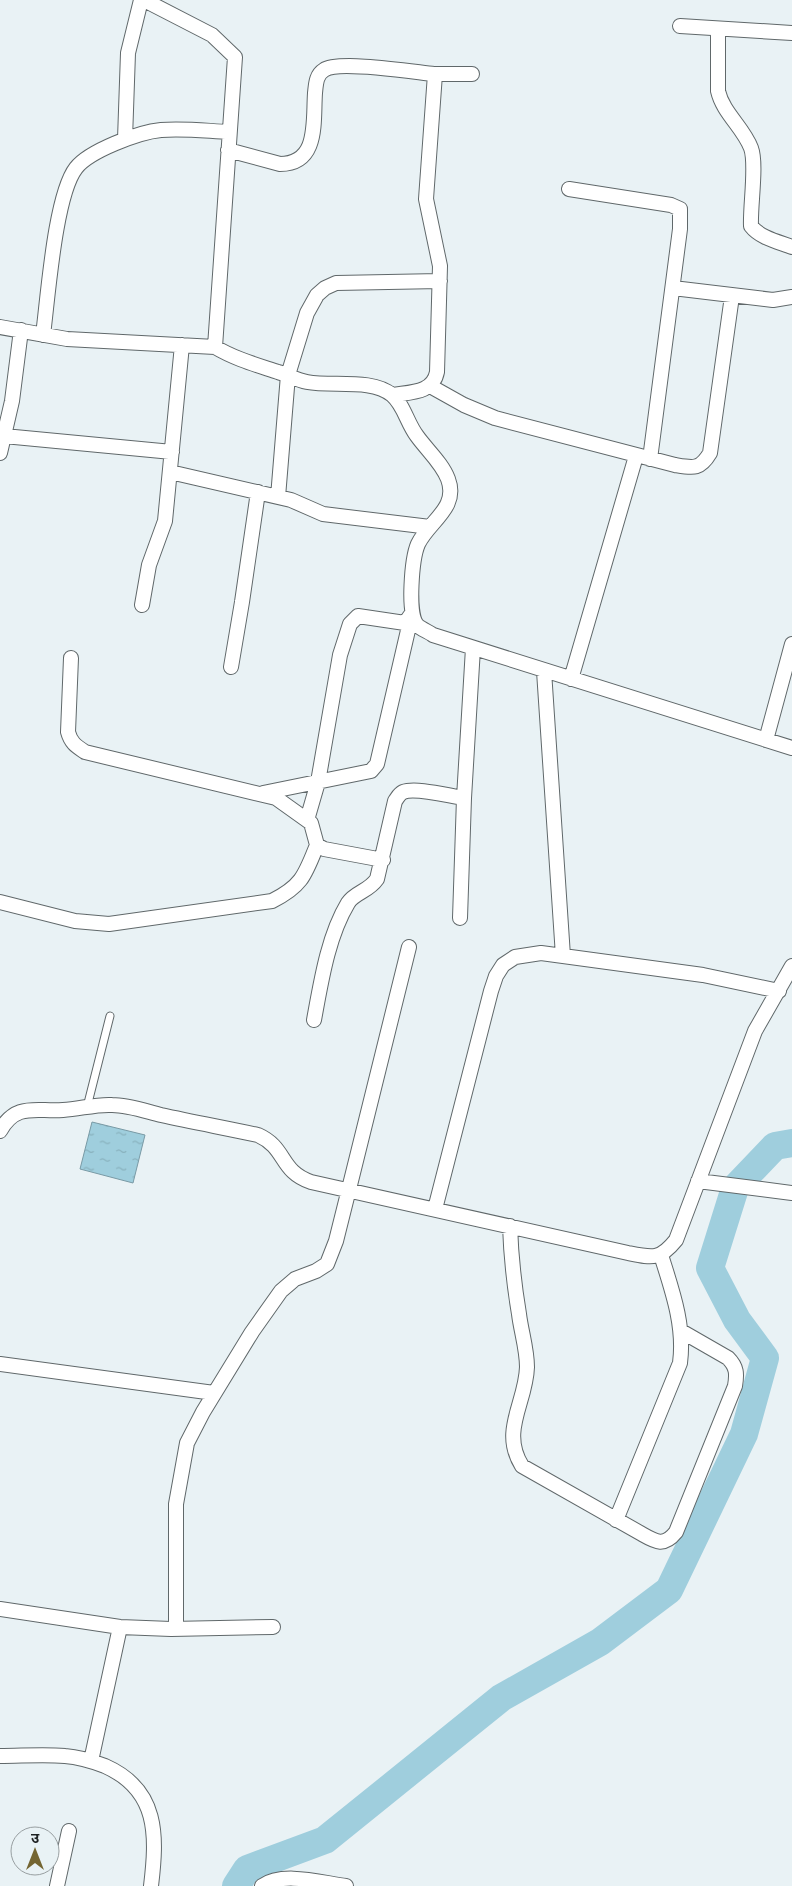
<svg xmlns="http://www.w3.org/2000/svg" width="792" height="1886" font-family="'Noto Sans','Noto Sans Devanagari',sans-serif">
	<defs>
		<pattern id="water-ripples" width="26" height="14" patternUnits="userSpaceOnUse" patternTransform="scale(1.25)"><rect width="26" height="14" fill="#9fcedd"/><path d="M2 4q2-2 4 0t4 0M15 11q2-2 4 0t4 0" fill="none" stroke="#88b1bd"/></pattern>
	</defs>
	<rect width="100%" height="100%" fill="#e9f2f5"/>
	<path fill="url(#water-ripples)" stroke="#799aa5" d="M92,1122L145,1135L133,1183L80,1169Z"/>
	<g fill="none" stroke-linecap="round" stroke-linejoin="round">
		<path stroke="#9fcedd" stroke-width="28" d="M236,1886L247,1869L325,1840L501,1698L600,1642L669,1590L744,1434L765,1358L737,1320L710,1268L735,1188L775,1146L792,1143"/>
		<defs>
			<path id="service" d="M87,1107L110,1016"/>
			<path id="minor" d="M144,0L212,35L235,57L215,347C235,359 257,365 278,372C288,375 297,380 307,382C332,387 372,378 392,395C404,405 407,423 417,436C427,450 442,463 448,479C459,508 429,521 418,544C412,558 407,613 417,625C421,629 429,632 433,635L792,748
				M680,26L792,33
				M718,29V91C723,113 743,127 751,148C757,164 750,206 751,226C760,238 779,242 792,247
				M125,139L128,53L141,0
				M228,150L280,164C319,164 313,122 315,93C316,84 316,75 324,70C338,60 414,72 434,74C446,74 459,74 472,74
				M569,189L671,205L680,209V229L650,459
				M673,288L773,300L792,297
				M0,327L67,339L215,347
				M43,335C48,297 55,195 76,168C89,151 139,132 161,130C183,128 207,131 229,132
				M430,386L464,405L495,418L675,465C693,468 700,470 710,453L732,296
				M393,395C411,392 433,393 437,372L440,266L426,199L435,74
				M4,436L172,452
				M0,453L12,401L21,330
				M170,472L291,500L323,514L430,527
				M278,497L288,375L307,313L317,295L325,288L336,283L440,281
				M142,605L149,565L165,521L182,345
				M71,658L68,732C71,743 76,746 85,752L276,798L311,823L317,845L324,849L383,860
				M231,667L242,602L258,492
				M544,671L563,956
				M571,679L636,456
				M766,740L792,644
				M263,793L371,771L377,764L412,613
				M307,820L318,782L340,655L350,624L358,616L405,623L412,613
				M0,902L75,921L109,924L272,901C302,886 305,875 317,845
				M460,918L464,798L473,648
				M314,1020C321,982 328,936 348,903C355,892 368,892 377,879L395,801C398,797 399,794 403,792C416,787 449,796 464,798
				M0,1131C16,1102 36,1112 63,1110C80,1109 96,1104 112,1105C128,1105 145,1111 161,1115C193,1122 225,1128 258,1135C287,1148 279,1171 311,1182L628,1253C653,1258 660,1260 676,1240L755,1031L792,966
				M698,1181L792,1193
				M435,1209L491,991L496,976L503,965L515,957L541,953L703,975L779,991
				M510,1226C511,1256 514,1284 519,1314C521,1331 527,1349 527,1367C526,1403 500,1431 522,1466L642,1534C656,1542 664,1547 676,1532L735,1386C737,1374 737,1367 728,1358L681,1331
				M0,1364L214,1393
				M616,1520L680,1363C685,1326 672,1290 661,1255
				M0,1609L120,1627L171,1629L273,1627
				M176,1629V1504L187,1443L203,1412L252,1332L281,1291L295,1279L316,1271L327,1264L336,1241L349,1189L409,947
				M0,1756C21,1756 44,1754 65,1756C79,1757 92,1761 105,1766C159,1790 157,1836 151,1886
				M91,1761L120,1627
				M57,1886L69,1831
				M262,1886C283,1871 322,1883 346,1886"/>
		</defs>
		<use href="#service" stroke="#60686a" stroke-width="9"/>
		<use href="#minor" stroke="#60686a" stroke-width="16"/>
		<use href="#service" stroke="#fff" stroke-width="7"/>
		<use href="#minor" stroke="#fff" stroke-width="14"/>
	</g>
	<g transform="translate(35 1851)"><circle r="24" fill="#e9f2f5" stroke="#989fa1"/>
	<path d="M0-4L9 19L0 12L-9 19Z" fill="#746532"/>
	<text y="-8" font-size="14" font-weight="bold" text-anchor="middle" fill="#1f2223">उ</text>
	</g>
</svg>
